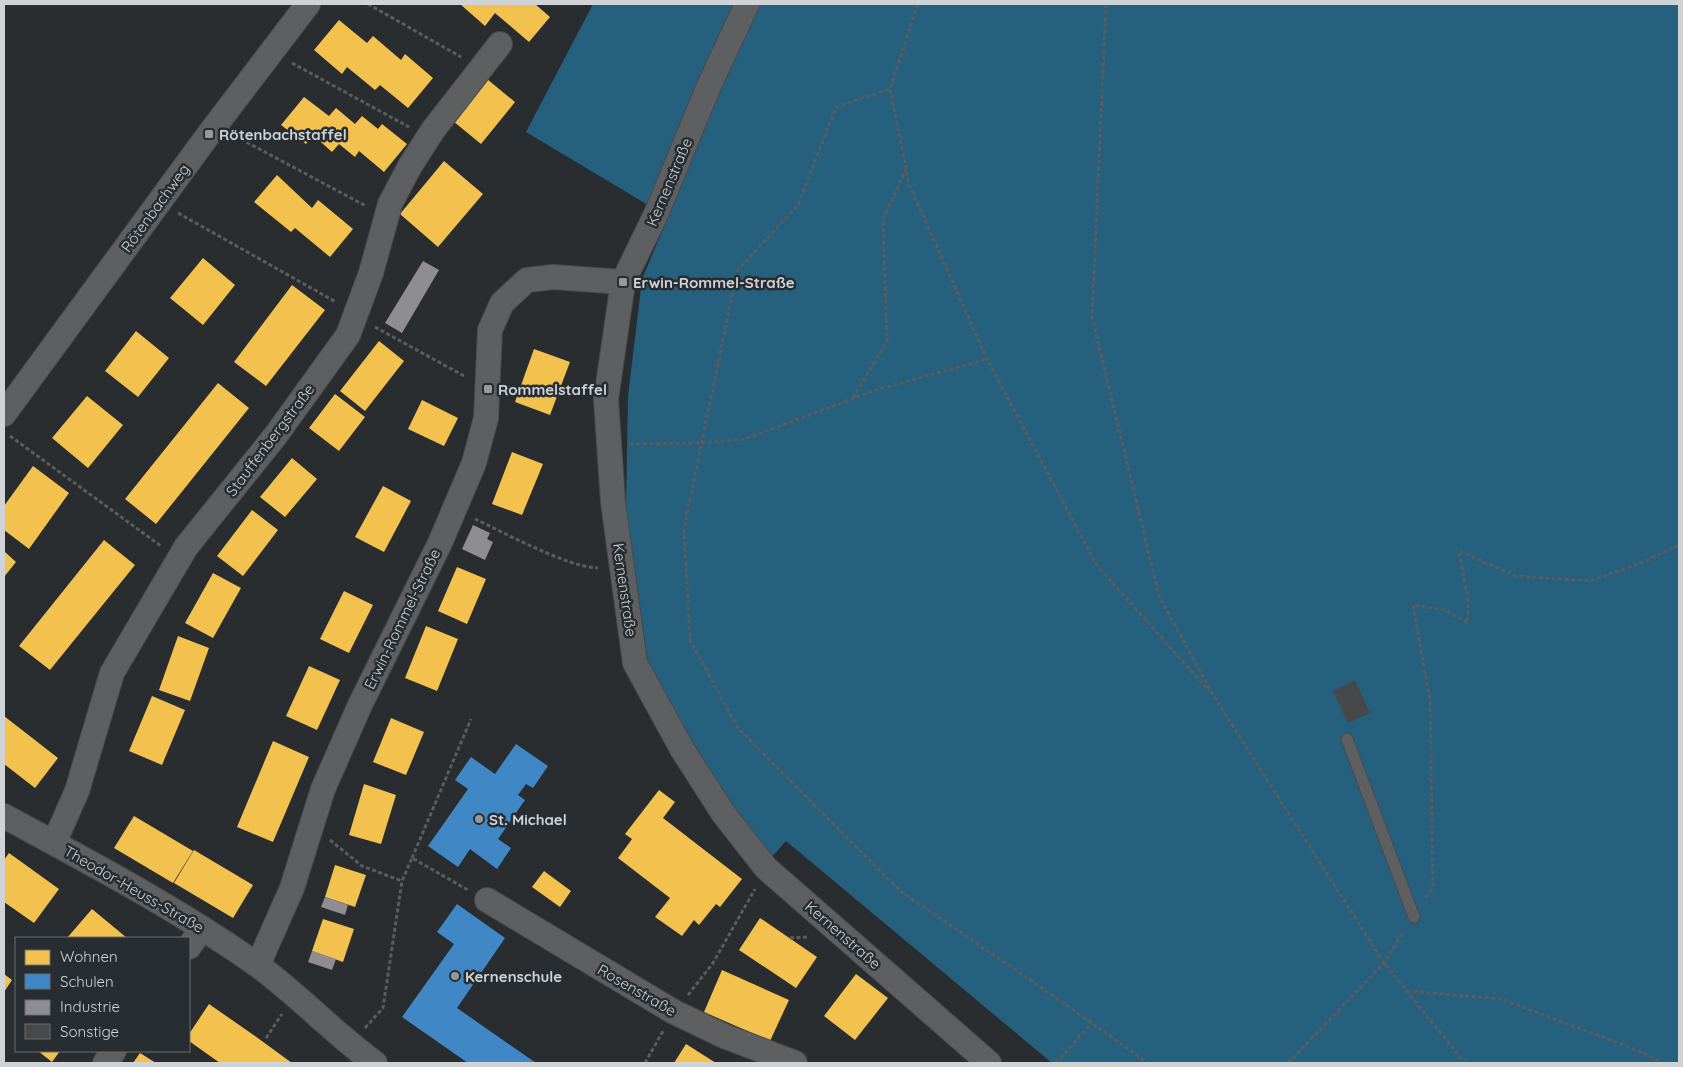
<svg xmlns="http://www.w3.org/2000/svg" width="1683" height="1067" font-family="Quicksand,sans-serif">
	<rect width="100%" height="100%" fill="#2a2d2f"/>
	<path fill="#25617f" d="M593,4H1679V1063H1052L786,841L770,859L690,745L648,663L626,507L628,397L642,279L668,217L526,132Z"/>
	<path fill="#f2c14e" d="M460,4H535L550,17L529,42L495,13L485,26Z
		M339,20L367,43L373,36L401,60L405,54L433,78L408,108L380,85L375,90L347,67L342,74L314,50Z
		M487,79L515,102L481,144L453,121Z
		M304,97L329,116L336,108L355,124L362,116L378,129L382,124L407,144L384,172L359,151L355,157L339,144L332,152L313,135L306,144L281,125Z
		M444,161L483,194L438,247L400,214Z
		M277,175L312,208L318,200L353,229L330,257L295,228L291,232L254,202Z
		M203,258L235,285L203,325L170,298Z
		M292,285L325,310L266,386L234,362Z
		M136,331L169,358L138,397L105,371Z
		M379,341L404,361L365,411L340,391Z
		M534,349L570,362L550,415L515,402Z
		M218,383L249,408L156,524L125,499Z
		M335,394L365,417L339,451L309,428Z
		M87,396L123,425L88,468L52,438Z
		M422,400L458,418L444,446L408,429Z
		M512,452L543,464L522,515L492,504Z
		M292,458L317,479L285,517L260,497Z
		M33,466L69,493L29,549L4,530V506Z
		M383,486L411,501L384,552L355,537Z
		M252,510L278,530L243,576L217,556Z
		M104,540L135,565L50,670L19,646Z
		M4,551L16,562L4,577Z
		M457,567L486,579L467,624L438,611Z
		M213,573L241,588L213,638L185,623Z
		M344,591L373,605L349,653L320,639Z
		M426,626L458,639L437,691L405,678Z
		M178,636L209,648L190,701L159,690Z
		M309,666L340,680L317,730L286,716Z
		M152,696L185,710L162,765L129,751Z
		M4,716L58,758L35,788L4,764Z
		M391,718L424,732L406,775L373,762Z
		M273,741L309,757L273,842L237,827Z
		M364,784L396,795L381,844L349,835Z
		M659,790L675,802L663,818L742,879L720,907L716,904L699,925L694,920L682,936L655,917L670,898L618,858L632,839L625,834Z
		M134,816L193,851L173,883L114,848Z
		M194,850L253,885L233,918L174,883Z
		M9,853L59,889L34,923L4,902V860Z
		M335,865L366,875L355,907L325,897Z
		M544,871L571,891L560,907L532,887Z
		M92,909L127,938H67Z
		M760,918L817,957L796,988L739,950Z
		M323,919L354,929L343,962L312,951Z
		M722,970L789,1000L770,1041L704,1012Z
		M4,974L12,980L4,992Z
		M856,974L888,998L855,1040L824,1016Z
		M209,1004L255,1036L292,1063H220L189,1041V1034Z
		M686,1044L716,1063H674Z
		M38,1051H60L52,1062Z
		M140,1053L156,1063H133Z"/>
	<path fill="#3f88c5" d="M516,744L548,766L533,788L526,784L518,795L525,800L498,839L511,848L497,869L470,849L458,867L428,846L468,789L455,780L471,757L495,774Z
		M457,904L505,938L457,1008L536,1063H468L402,1017L454,944L437,932Z"/>
	<path fill="#8d8d92" d="M423,261L439,270L402,333L385,323Z
		M473,525L490,533L487,539L493,542L485,560L462,549Z
		M325,897L348,905L345,915L321,907Z
		M312,951L336,959L332,970L308,962Z"/>
	<path fill="#474849" d="M1355,680L1370,713L1348,723L1333,691Z"/>
	<g fill="none" stroke-linecap="round" stroke-linejoin="round">
		<defs>
			<path id="service" d="M1347,739L1414,917"/>
			<path id="minor" d="M747,4L708,88L657,212L623,282L606,399L613,502L635,663L682,749L723,813L766,868L989,1063
				M4,414L209,134L308,4
				M4,816C89,862 176,908 256,964C298,994 333,1033 375,1063
				M54,843L77,791L112,673L186,547L276,435L348,335L371,273L390,204L410,166L433,130L500,44
				M487,900L674,1012L724,1036L795,1063
				M189,947L202,928
				M258,965L292,888L323,789L360,705L440,543L474,463L486,418L490,330L502,303L527,280L553,277L623,282
				M105,1063L114,1051"/>
		</defs>
		<use href="#service" stroke="#484b4c" stroke-width="13"/>
		<use href="#minor" stroke="#484b4c" stroke-width="26"/>
		<path stroke="#5a5c5d" stroke-width="3" stroke-dasharray="4 2.5" stroke-linecap="butt" d="M368,4L461,57
			M918,4L890,89L836,107L798,205L737,271L684,529L690,640L738,728L899,890L1052,995L1148,1063
			M1106,4L1092,317L1159,596L1213,695L1384,963L1465,1063
			M292,63L409,127
			M890,89L909,184L987,359L1096,564L1209,691
			M235,136L366,206
			M178,213L336,302
			M375,327L466,377
			M853,398L887,341L883,220L906,169
			M10,436L161,546
			M630,444L701,443L745,439L876,390L987,359
			M475,519C505,533 567,567 598,568
			M330,840L362,866L402,881
			M412,858L471,719
			M1426,898L1433,888L1430,700L1413,605L1445,610L1468,623V600L1459,551L1516,576L1590,581L1643,562L1679,545
			M790,938L809,937
			M1407,991L1501,999L1639,1051L1663,1063
			M688,995L713,963L755,889
			M365,1028L383,1008L402,881L412,858L468,890
			M266,1038L282,1014
			M645,1063L663,1031
			M1056,1063L1092,1023
			M1288,1063L1384,963L1404,931"/>
		<use href="#service" stroke="#5d5f61" stroke-width="11"/>
		<use href="#minor" stroke="#5d5f61" stroke-width="24"/>
	</g>
	<g fill="#95999b" stroke="#282d31" stroke-width="2">
		<rect x="204" y="129" width="10" height="10" rx="2.5"/>
		<rect x="618" y="277" width="10" height="10" rx="2.5"/>
		<rect x="483" y="384" width="10" height="10" rx="2.5"/>
		<circle cx="479" cy="819" r="5"/>
		<circle cx="455" cy="976" r="5"/>
	</g>
	<g text-anchor="middle" dominant-baseline="central" stroke-width="5" stroke-linejoin="round" paint-order="stroke">
		<g font-size="15" font-weight="bold" fill="#cfd3d5" stroke="#282d31" text-anchor="start">
			<text x="219" y="134">Rötenbachstaffel</text>
			<text x="633" y="282">Erwin-Rommel-Straße</text>
			<text x="498" y="389">Rommelstaffel</text>
			<text x="489" y="819">St. Michael</text>
			<text x="465" y="976">Kernenschule</text>
		</g>
		<g font-size="15" fill="#cfd3d5" stroke="#282d31">
			<text transform="translate(669 182) rotate(-67)">Kernenstraße</text>
			<text transform="translate(155 208) rotate(-54)">Rötenbachweg</text>
			<text transform="translate(270 440) rotate(-53)">Stauffenbergstraße</text>
			<text transform="translate(625 590) rotate(82)">Kernenstraße</text>
			<text transform="translate(402 619) rotate(-64)">Erwin-Rommel-Straße</text>
			<text transform="translate(134 889) rotate(30)">Theodor-Heuss-Straße</text>
			<text transform="translate(843 935) rotate(41)">Kernenstraße</text>
			<text transform="translate(637 990) rotate(30)">Rosenstraße</text>
		</g>
	</g>
	<rect width="1683" height="1067" fill="none" stroke="#cfd3d5" stroke-width="10"/>
	<rect x="15" y="937" width="175" height="115" fill="#282d31" stroke="#6b6f73"/>
	<rect x="25" y="950" width="25" height="15" fill="#f2c14e" stroke="#6b6f73"/>
	<text x="60" y="962" font-size="15" fill="#cfd3d5">Wohnen</text>
	<rect x="25" y="974" width="25" height="15" fill="#3f88c5" stroke="#6b6f73"/>
	<text x="60" y="987" font-size="15" fill="#cfd3d5">Schulen</text>
	<rect x="25" y="1000" width="25" height="15" fill="#8d8d92" stroke="#6b6f73"/>
	<text x="60" y="1012" font-size="15" fill="#cfd3d5">Industrie</text>
	<rect x="25" y="1024" width="25" height="15" fill="#474849" stroke="#6b6f73"/>
	<text x="60" y="1037" font-size="15" fill="#cfd3d5">Sonstige</text>
</svg>
